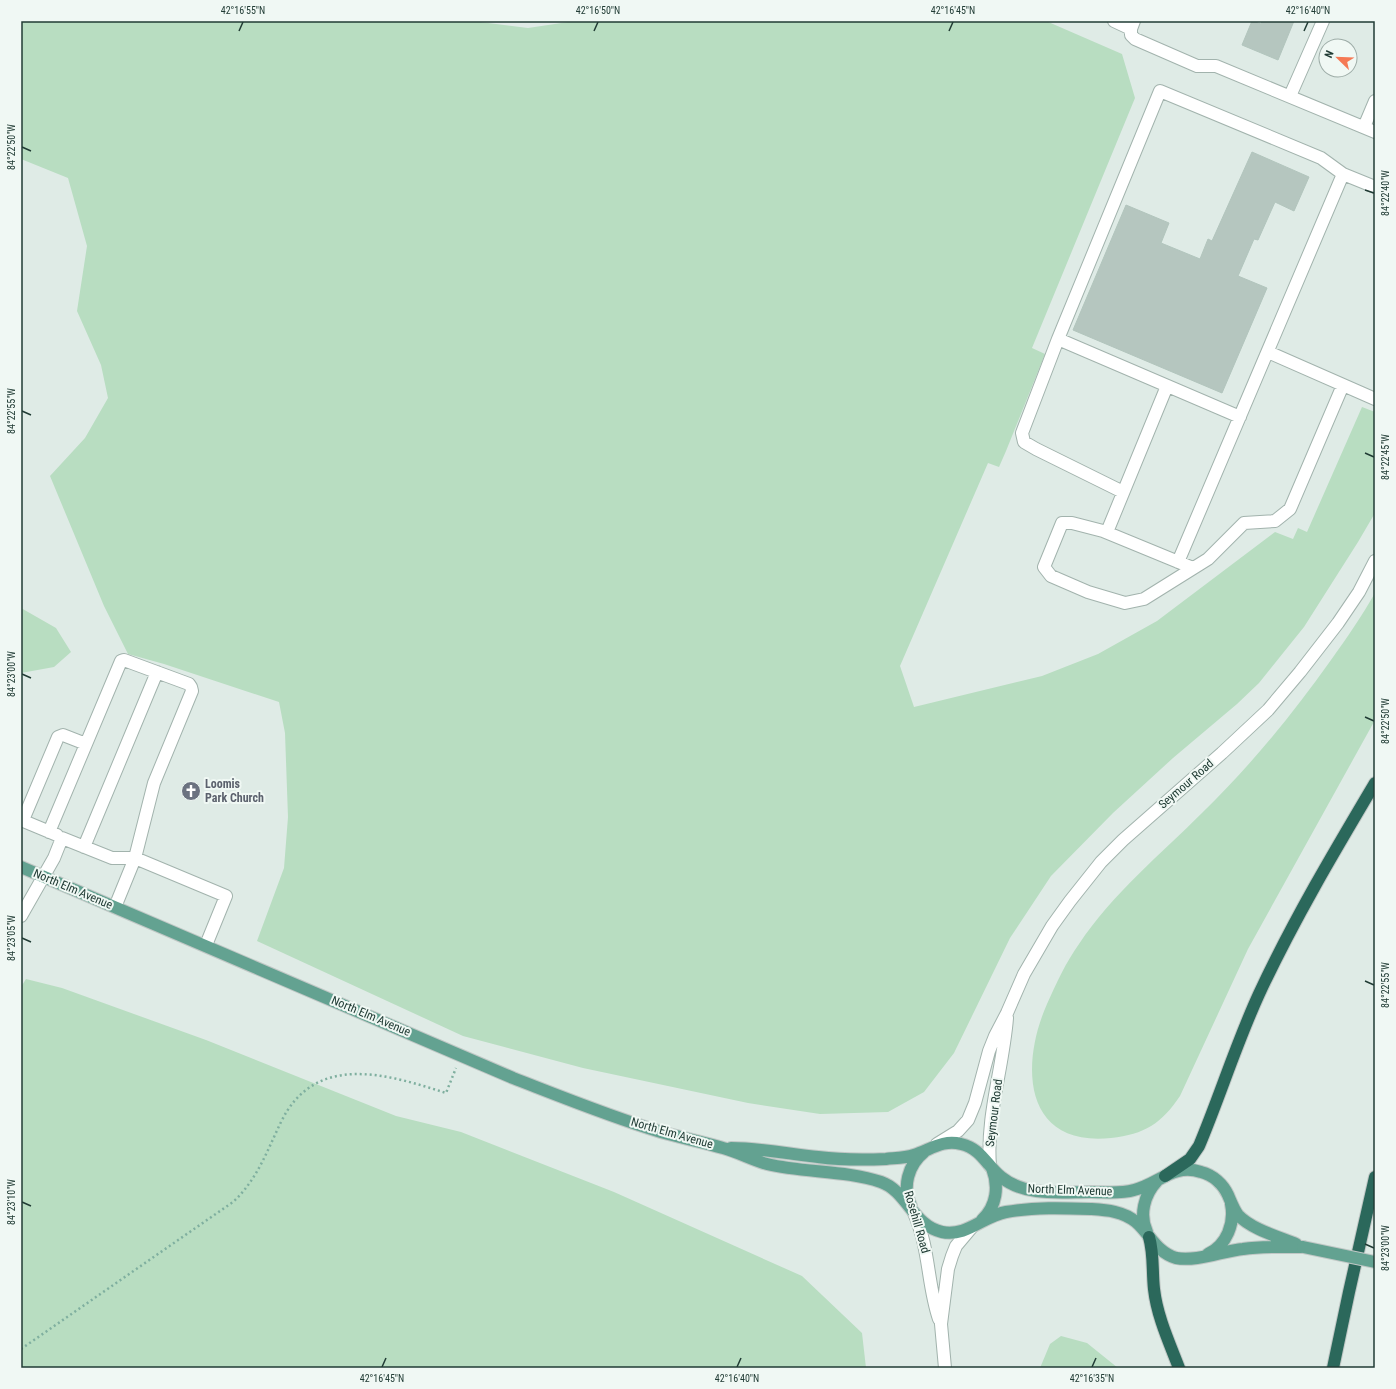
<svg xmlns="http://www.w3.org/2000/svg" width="1396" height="1389" font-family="'Roboto Condensed',sans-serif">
	<rect width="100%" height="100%" fill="#dfebe6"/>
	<path fill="#b8ddc1" d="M21,21H472L528,28L575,21H1046L1122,54L1135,98L1032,348L1045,354L1006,451L999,467L988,463L900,666L914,707L1042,676L1098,654L1157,621L1275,532L1293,539L1298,528L1307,532L1362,407L1375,412V513L1358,542L1304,627L1259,683L1237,704L1173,758L1113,813L1051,876L1010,938L954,1053L924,1092L888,1112L820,1114L748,1103L583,1068L463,1036L257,941L284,868L288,817L285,733L279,702L164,664L128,654L104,606L50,476L85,438L108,398L101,365L77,311L87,246L68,178L21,159Z
		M1375,593V720L1248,949L1180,1096C1161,1124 1145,1134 1111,1138C1023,1147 1020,1065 1047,1004C1056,984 1066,962 1079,944C1113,893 1161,854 1203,812C1251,765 1292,715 1331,660C1346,639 1362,616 1375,593Z
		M21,608L56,628L71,652L54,667L21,673Z
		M26,979L62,988L206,1040L396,1116L461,1132L614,1192L802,1276L862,1333L866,1368H21V987Z
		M1061,1336L1087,1343L1118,1368H1040L1050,1344Z"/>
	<path fill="#b5c6bf" stroke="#b2c5bd" d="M1252,21L1261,24L1262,21H1294L1278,60L1242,45Z
		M1252,152L1309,177L1294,211L1275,202L1258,240L1254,239L1238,276L1267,288L1222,393L1073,330L1126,205L1169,223L1161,243L1200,259L1208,239L1212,241Z"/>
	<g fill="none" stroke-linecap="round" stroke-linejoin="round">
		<defs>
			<path id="minor" d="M1114,21L1131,29
				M1134,21L1131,29V35L1135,39L1197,66H1216L1375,132
				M1290,96L1323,21
				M1364,127L1375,101
				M1058,339L1022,433L1024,442L1036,449L1123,492
				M1268,352L1375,399
				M1240,417L1058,339L1160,91L1321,158L1343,174
				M1107,532L1167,386
				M1178,562L1343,174L1375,187
				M1193,568L1103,531L1072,523H1062L1044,567L1051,576L1088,592L1125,603L1144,599L1208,559L1244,523L1275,521L1290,509L1343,385
				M21,820L57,835
				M23,820L58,737L63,735L86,744
				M84,847L157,672
				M115,907L135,858L226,896L206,945
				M21,916L54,858L62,838L112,858H135L154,783L192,691L191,687L189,684L124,660L121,661L49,832
				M937,1144L958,1131L968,1120L975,1103L989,1051L995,1036L1007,1013L1024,974L1052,926L1070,901L1101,862L1123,840L1222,753L1268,710L1300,672L1338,623L1359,592L1375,561
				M990,1166C986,1115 1003,1069 1007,1018
				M914,1213C930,1249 927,1284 939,1319
				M945,1368L941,1324L948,1269L952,1256L956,1246L972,1227"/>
			<path id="major" d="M21,867L513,1078C562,1097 611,1117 661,1132C682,1138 703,1142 723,1148C738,1152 752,1160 767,1164C804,1173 845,1170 881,1182C907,1191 913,1226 942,1232C967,1237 983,1216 1006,1212C1034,1207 1063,1208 1091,1209C1106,1210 1123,1211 1136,1222C1150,1234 1156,1252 1176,1258C1196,1262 1223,1251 1243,1249C1263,1246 1283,1247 1303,1247
				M731,1148C761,1148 789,1154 818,1157C841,1160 863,1160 886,1159C895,1158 905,1158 914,1155C930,1150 943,1139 961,1144C982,1149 986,1165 1001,1177C1026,1197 1061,1192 1091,1192C1105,1192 1120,1194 1134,1190C1159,1184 1173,1163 1201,1172C1213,1175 1223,1184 1228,1195C1231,1202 1234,1210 1238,1215C1251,1229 1279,1237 1296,1244
				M911,1206C902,1187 908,1165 924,1152
				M982,1220C997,1206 999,1186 992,1168
				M1147,1232C1139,1215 1144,1195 1157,1181
				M1208,1254C1227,1245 1235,1223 1231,1204"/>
			<path id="highway" d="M1165,1176L1190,1159L1199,1146C1220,1096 1236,1044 1259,994C1293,921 1334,852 1375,783
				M1149,1237C1154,1254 1152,1271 1154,1289C1157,1316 1169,1342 1179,1368
				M1333,1368L1349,1292L1375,1177"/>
		</defs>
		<use href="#minor" stroke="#a2b3ad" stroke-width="14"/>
		<use href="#major" stroke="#c1c8c6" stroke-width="14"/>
		<use href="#highway" stroke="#c1c8c6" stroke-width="14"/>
		<path stroke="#7faf9f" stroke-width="2.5" stroke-dasharray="2 3" stroke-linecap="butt" d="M21,1349L233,1202C257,1180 267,1151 281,1122C315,1052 387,1074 446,1093L456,1068"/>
		<use href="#minor" stroke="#fff" stroke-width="12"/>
		<use href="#major" stroke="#63a291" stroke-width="12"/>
		<use href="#highway" stroke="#2b685b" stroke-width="12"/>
		<defs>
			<path id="major-bridge" d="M1303,1247L1375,1262"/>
		</defs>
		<use href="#major-bridge" stroke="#c1c8c6" stroke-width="14" stroke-linecap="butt"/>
		<use href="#major-bridge" stroke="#63a291" stroke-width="12"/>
	</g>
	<path fill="none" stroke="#203b34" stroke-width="1.5" d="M239,31L243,22M594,31L598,22M949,31L953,22M1304,31L1308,22M22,147L31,151M1365,190L1374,193M22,411L31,415M1365,453L1374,457M22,674L31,678M1365,717L1374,721M22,938L31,942M1365,981L1374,985M22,1202L31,1206M1365,1244L1374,1248M382,1367L386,1358M737,1367L741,1358M1092,1367L1096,1358"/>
	<defs>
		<symbol id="church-disc" viewBox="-11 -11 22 22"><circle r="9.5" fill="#6b7280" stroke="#f0f8f4"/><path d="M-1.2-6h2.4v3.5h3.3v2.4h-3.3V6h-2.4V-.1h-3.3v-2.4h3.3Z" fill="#fff"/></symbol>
	</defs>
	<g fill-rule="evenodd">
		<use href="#church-disc" x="180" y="780" width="22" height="22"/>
	</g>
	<g text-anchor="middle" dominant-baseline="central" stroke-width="4" stroke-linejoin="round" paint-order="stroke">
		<g font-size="12" font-weight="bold" fill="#5b616d" stroke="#f0f8f4" text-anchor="start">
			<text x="205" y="784">Loomis<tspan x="205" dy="14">Park Church</tspan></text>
		</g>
		<g font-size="12" fill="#203b34" stroke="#f0f8f4">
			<text transform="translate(1186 784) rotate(-41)">Seymour Road</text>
			<text transform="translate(73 889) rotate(23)">North Elm Avenue</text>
			<text transform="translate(371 1016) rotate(23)">North Elm Avenue</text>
			<text transform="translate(994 1113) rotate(-83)">Seymour Road</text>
			<text transform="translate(672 1133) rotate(16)">North Elm Avenue</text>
			<text transform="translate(1070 1190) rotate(2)">North Elm Avenue</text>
			<text transform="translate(917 1222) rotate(74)">Rosehill Road</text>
		</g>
	</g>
	<rect width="1396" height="1389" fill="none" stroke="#f0f8f4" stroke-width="44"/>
	<g transform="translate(1338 58) rotate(293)"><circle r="19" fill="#f0f8f4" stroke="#9daca7"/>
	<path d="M0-3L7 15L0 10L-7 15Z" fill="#f57954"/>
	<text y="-6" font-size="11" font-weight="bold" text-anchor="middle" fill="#203b34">N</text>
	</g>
	<rect x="22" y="22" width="1352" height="1345" fill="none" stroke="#203b34" stroke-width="1.5"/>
	<g font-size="10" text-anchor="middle" fill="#203b34">
		<text x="243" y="14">42°16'55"N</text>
		<text x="598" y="14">42°16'50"N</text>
		<text x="953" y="14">42°16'45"N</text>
		<text x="1308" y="14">42°16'40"N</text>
		<text transform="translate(11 147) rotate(-90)" y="4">84°22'50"W</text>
		<text transform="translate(1385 193) rotate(-90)" y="4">84°22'40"W</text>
		<text transform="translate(11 411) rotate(-90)" y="4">84°22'55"W</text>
		<text transform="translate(1385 457) rotate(-90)" y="4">84°22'45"W</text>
		<text transform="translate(11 674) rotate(-90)" y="4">84°23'00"W</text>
		<text transform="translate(1385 721) rotate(-90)" y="4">84°22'50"W</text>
		<text transform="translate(11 938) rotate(-90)" y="4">84°23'05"W</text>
		<text transform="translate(1385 985) rotate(-90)" y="4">84°22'55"W</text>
		<text transform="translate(11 1202) rotate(-90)" y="4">84°23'10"W</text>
		<text transform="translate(1385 1248) rotate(-90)" y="4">84°23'00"W</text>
		<text x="382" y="1382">42°16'45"N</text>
		<text x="737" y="1382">42°16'40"N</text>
		<text x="1092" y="1382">42°16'35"N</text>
	</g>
</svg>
